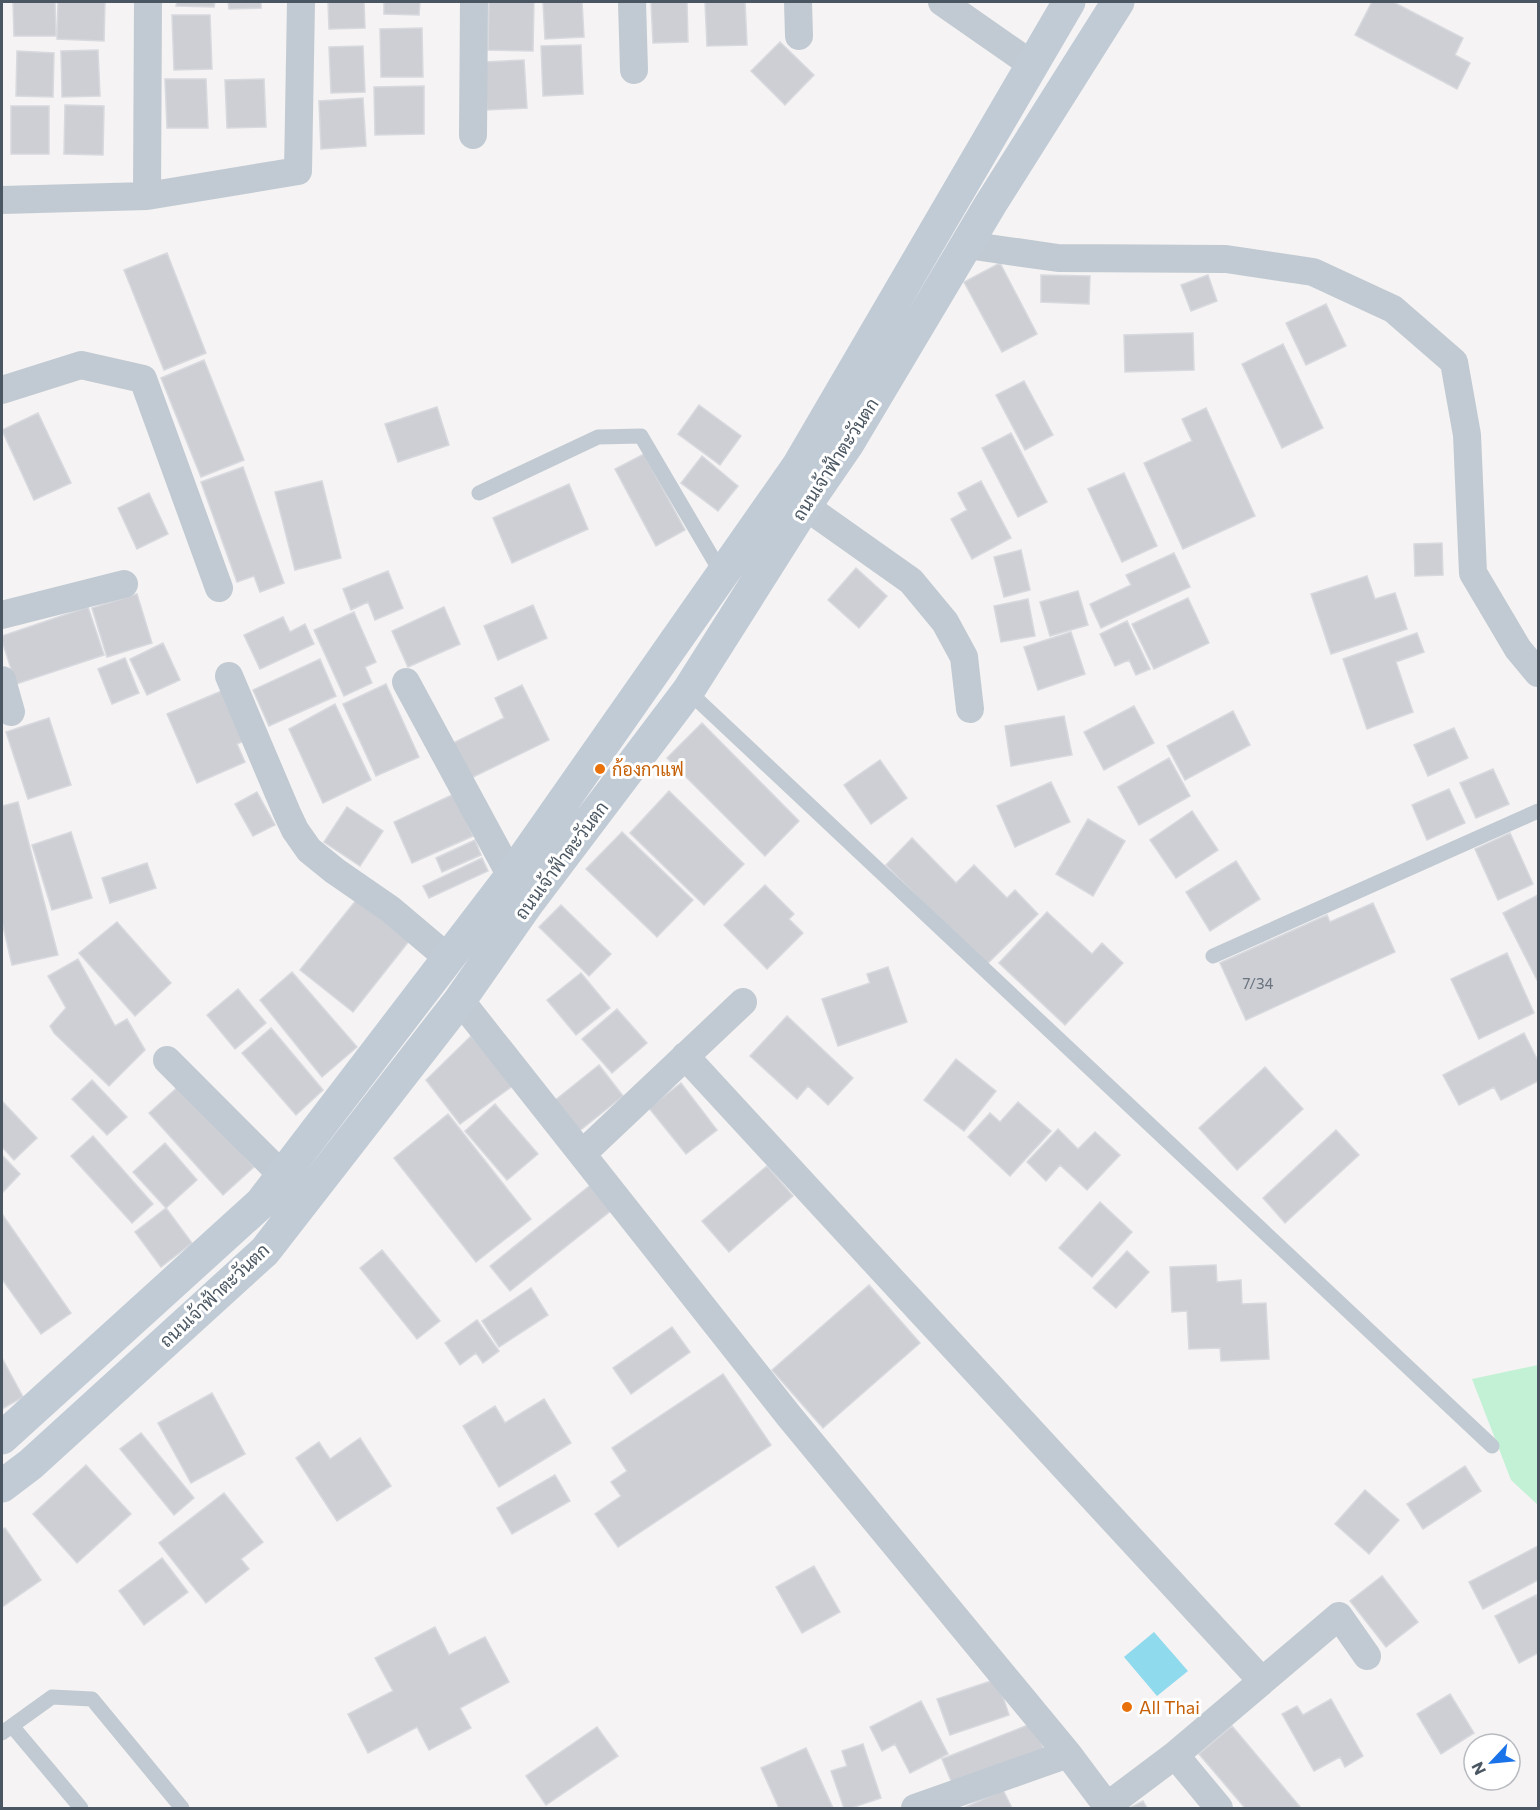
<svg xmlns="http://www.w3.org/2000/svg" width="1540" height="1810" font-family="Commissioner,Sarabun,sans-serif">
	<rect width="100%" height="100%" fill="#f5f3f3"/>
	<path fill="#c3f1d5" d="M1538,1365V1505L1511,1480L1472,1379Z"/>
	<path fill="#90daee" d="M1154,1632L1188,1671L1157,1696L1124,1657Z"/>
	<path fill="#cdcfd5" stroke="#d7d9de" stroke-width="1.5" d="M13,2H55L56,36H14Z
		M58,2H105L104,41L57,39Z
		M177,2H215L214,7L176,6Z
		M228,2H261V8L229,9Z
		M328,2H364L365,28L329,29Z
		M384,2H420L419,15L384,14Z
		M489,2H534L533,51L488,50Z
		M543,2H582L584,37L545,39Z
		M651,2H687L688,42L653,43Z
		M705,2H745L747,45L707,46Z
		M1372,2H1393L1463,38L1455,55L1470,63L1457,89L1355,35Z
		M172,15H210L212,69L174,70Z
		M422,28L423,77H381L380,29Z
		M780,42L814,75L785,105L751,71Z
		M581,45L583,94L543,96L541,46Z
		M363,46L365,92L331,93L329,47Z
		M98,50L100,96L62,97L61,51Z
		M17,51L54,53L53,97L16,96Z
		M524,60L527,108L487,110L484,62Z
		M165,79H206L208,128H167Z
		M264,79L266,127L227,128L225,80Z
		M424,86V134L375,135L374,87Z
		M363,98L366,146L321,149L319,101Z
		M65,105L104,106L103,155L64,154Z
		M11,106H49V154H11Z
		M167,253L206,353L164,370L124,270Z
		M1000,263L1037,334L1002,352L964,282Z
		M1041,275L1090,276L1089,304L1041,302Z
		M1208,275L1217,301L1191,311L1181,285Z
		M1326,304L1346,346L1306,365L1286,323Z
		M1193,333L1194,370L1125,372L1124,335Z
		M1283,344L1323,428L1282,448L1242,364Z
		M204,360L244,460L201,477L161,378Z
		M1024,381L1053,435L1025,450L996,395Z
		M699,405L741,436L720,465L678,434Z
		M437,407L449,445L398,462L385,424Z
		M1206,408L1255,516L1183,549L1144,463L1192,441L1182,419Z
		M38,413L71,483L34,500L2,430Z
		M1011,433L1047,502L1018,517L982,448Z
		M644,454L685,530L656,546L615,469Z
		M702,456L738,486L718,511L681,483Z
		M243,467L284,583L260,592L254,576L237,582L201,482Z
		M1124,473L1157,546L1122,562L1088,489Z
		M322,481L341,558L295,570L275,492Z
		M981,481L1011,538L972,559L951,519L967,510L958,493Z
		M569,484L588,529L512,563L493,518Z
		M149,493L168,534L137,549L118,508Z
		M1442,543L1443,575L1415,576L1414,544Z
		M1021,550L1030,590L1004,597L994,557Z
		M1174,553L1190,587L1101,628L1090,604L1131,585L1126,575Z
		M856,568L887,596L859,628L828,600Z
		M388,571L403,608L375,620L368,602L351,610L343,589Z
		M1367,576L1375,599L1395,593L1407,629L1331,654L1311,594Z
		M1078,591L1088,625L1050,636L1040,602Z
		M137,594L152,643L107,657L92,608Z
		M1188,598L1209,643L1154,669L1132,624Z
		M1028,599L1035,636L1001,642L994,606Z
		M533,605L547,638L498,660L484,626Z
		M88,607L104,655L16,684L2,641V636Z
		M444,607L460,644L408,667L392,631Z
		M354,612L376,662L365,667L372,683L344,696L314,630Z
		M283,617L290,632L305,624L314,644L260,669L244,635Z
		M1127,621L1150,669L1136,675L1129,660L1115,666L1100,634Z
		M1071,632L1085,674L1038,690L1024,647Z
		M1417,633L1424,652L1396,662L1413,712L1367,729L1343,659Z
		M163,643L180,680L147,695L130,659Z
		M125,658L139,693L112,704L98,669Z
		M320,659L336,696L269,726L253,690Z
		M386,684L419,757L376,776L343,704Z
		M522,685L549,740L467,780L449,745L504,718L495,698Z
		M224,690L246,740L237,744L245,762L197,783L167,714Z
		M335,704L371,780L323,803L289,729Z
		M1134,706L1154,743L1104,770L1084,732Z
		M1233,711L1250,745L1185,780L1167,746Z
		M1064,716L1072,755L1011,766L1005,726Z
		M49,718L71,785L28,799L6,732Z
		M702,723L799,821L765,856L667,758Z
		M1454,728L1468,758L1428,776L1414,745Z
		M1169,758L1190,796L1139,825L1118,787Z
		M880,760L907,798L871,824L844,785Z
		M1493,769L1509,804L1476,818L1460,783Z
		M1051,782L1070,822L1015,847L997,806Z
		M1449,789L1465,823L1427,840L1412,805Z
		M669,791L744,864L704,905L630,833Z
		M257,792L275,825L253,836L235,804Z
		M454,794L473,836L412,863L394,822Z
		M18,802L58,955L12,965L2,922V806Z
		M347,807L383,831L360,866L324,842Z
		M1192,811L1218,850L1176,878L1150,840Z
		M1088,819L1125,841L1093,896L1056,874Z
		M71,832L92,898L52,910L32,845Z
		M622,832L693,900L657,937L586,869Z
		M1510,833L1533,884L1498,900L1475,849Z
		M912,838L956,883L974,865L1007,898L1015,890L1038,914L985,966L886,865Z
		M475,840L481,855L442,872L436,858Z
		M482,858L488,871L429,898L423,886Z
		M1236,861L1260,899L1210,931L1186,892Z
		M147,863L156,888L110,903L102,878Z
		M765,885L794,914L789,919L803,933L767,969L724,925Z
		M1538,895V982L1503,913Z
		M357,899L409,941L353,1012L300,970Z
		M1373,903L1395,952L1246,1020L1220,963L1327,915L1330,922Z
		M561,905L611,954L589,976L539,927Z
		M1047,912L1092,954L1102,943L1123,963L1065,1025L999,963Z
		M117,922L171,983L135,1016L79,953Z
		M1507,953L1534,1013L1479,1039L1451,979Z
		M78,959L115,1026L127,1019L145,1050L109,1086L54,1033L50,1026L66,1008L48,976Z
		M888,967L907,1022L838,1046L822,999L870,983L867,974Z
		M292,972L357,1047L322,1077L260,1000Z
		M581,973L610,1008L576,1035L547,1000Z
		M238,989L266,1023L235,1049L207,1015Z
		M617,1009L647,1043L612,1073L582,1039Z
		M787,1016L853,1078L828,1105L808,1086L797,1099L750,1056Z
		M271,1028L323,1090L296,1115L242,1053Z
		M1524,1033L1538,1061V1081L1501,1100L1494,1087L1459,1105L1443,1075Z
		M471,1036L514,1085L460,1124L426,1080Z
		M956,1059L996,1091L964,1131L924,1100Z
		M599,1065L623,1096L578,1132L554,1101Z
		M1265,1067L1303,1109L1237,1170L1199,1128Z
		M92,1080L127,1117L107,1135L72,1099Z
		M681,1083L717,1130L686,1154L649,1108Z
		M180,1085L254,1167L223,1195L149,1113Z
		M2,1101L37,1138L14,1160L2,1147Z
		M1018,1102L1051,1131L1010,1176L968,1137L990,1113L1000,1122Z
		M495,1104L538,1154L507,1180L465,1131Z
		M448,1114L531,1219L476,1262L394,1158Z
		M1058,1129L1078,1149L1095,1132L1120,1155L1087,1190L1060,1165L1046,1181L1027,1162Z
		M1336,1130L1359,1155L1285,1223L1263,1198Z
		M93,1136L153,1204L132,1223L71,1156Z
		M165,1143L197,1180L166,1208L133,1172Z
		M2,1155L20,1174L2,1193Z
		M767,1166L793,1196L729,1252L702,1221Z
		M593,1183L613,1209L510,1291L490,1266Z
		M1100,1202L1132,1232L1092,1277L1059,1248Z
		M166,1208L192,1243L161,1267L135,1232Z
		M2,1214L71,1313L41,1334L2,1279Z
		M382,1250L440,1321L417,1339L360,1268Z
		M1127,1251L1149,1272L1116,1308L1093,1288Z
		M1216,1265L1217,1282L1241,1280L1242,1304L1266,1303L1269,1359L1221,1361L1220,1348L1189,1349L1187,1311L1172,1312L1170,1267Z
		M869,1285L920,1343L823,1428L772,1370Z
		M531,1288L548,1315L499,1347L482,1321Z
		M477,1320L499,1351L483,1363L476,1353L460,1365L445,1343Z
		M672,1327L690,1352L631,1394L613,1368Z
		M2,1358L23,1397L2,1409Z
		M723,1374L771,1445L618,1547L595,1514L621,1496L611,1482L627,1471L612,1448Z
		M212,1393L245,1454L191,1483L158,1423Z
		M544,1399L571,1443L499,1487L463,1426L495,1406L505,1423Z
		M141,1433L194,1498L174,1515L120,1449Z
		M360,1438L391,1486L337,1521L296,1458L319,1442L330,1459Z
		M86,1465L131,1514L77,1563L33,1514Z
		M1465,1466L1481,1491L1423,1529L1407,1504Z
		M555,1475L570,1501L512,1534L497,1508Z
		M1365,1490L1399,1520L1369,1554L1335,1524Z
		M224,1493L263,1542L241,1559L249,1569L206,1603L159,1543Z
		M5,1528L41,1580L2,1607V1530Z
		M1538,1546V1580L1483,1609L1469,1582Z
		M162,1558L188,1592L144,1625L119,1591Z
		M814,1566L840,1612L802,1633L776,1587Z
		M1382,1576L1418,1622L1386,1647L1350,1601Z
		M1536,1595L1538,1600V1653L1519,1663L1495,1616Z
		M435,1627L449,1655L485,1637L509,1682L460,1708L471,1728L429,1750L417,1727L368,1753L348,1714L393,1691L375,1658Z
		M997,1679L1009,1715L950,1735L937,1699Z
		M1450,1694L1474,1733L1441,1754L1417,1714Z
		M1331,1699L1363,1756L1345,1767L1340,1757L1314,1771L1282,1714L1297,1706L1303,1715Z
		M921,1701L948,1754L910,1773L895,1744L882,1751L870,1727Z
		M1033,1723L1045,1752L954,1788L942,1759Z
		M1232,1726L1301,1808H1245L1199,1754Z
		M597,1727L618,1756L546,1805L526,1776Z
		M863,1744L881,1798L851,1808H844L831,1771L847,1766L842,1751Z
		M806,1748L833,1808H779L761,1768Z
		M1003,1790L1012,1808H964Z
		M1143,1801L1147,1808H1130Z"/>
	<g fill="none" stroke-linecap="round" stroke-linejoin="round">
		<path stroke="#c1cad2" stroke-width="15" d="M479,493L598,437L641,436L722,574
			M688,691L1492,1446
			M1213,956L1538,811
			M12,1726L81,1808
			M2,1733L52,1697L92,1699L182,1808"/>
		<path stroke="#c1cad2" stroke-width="28" d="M632,2L634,70
			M798,2L799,36
			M942,2L1031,64
			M473,135L474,2
			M147,196L148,2
			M2,200L147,196L298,171L301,2
			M967,245L1058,258L1226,259L1313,272L1393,309L1454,362L1467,435L1473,573L1518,649L1538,673
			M2,390L81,365L143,379L219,588
			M805,506L911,581L945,622L964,657L970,709
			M2,615L124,584
			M229,676L287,813L295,830L309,850L335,871L390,909L448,958
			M2,680L11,712
			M406,682L511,876
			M460,1000L789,1416L1068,1754L1107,1806
			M685,1056L1262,1681
			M167,1060L282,1175
			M582,1154L743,1002
			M1175,1755L1219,1808
			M915,1808L1068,1754
			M1107,1808V1806L1175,1755L1339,1616L1367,1656"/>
		<path stroke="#c1cbd6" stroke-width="33" d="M2,1438L261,1203L511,876L798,466L1069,2
			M2,1486L31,1464L265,1251L460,1000L527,904L688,691L805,506L847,445L990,205L1118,2"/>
	</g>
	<g fill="#e8710a" stroke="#fff" stroke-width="2">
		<circle cx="600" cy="769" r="6"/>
		<circle cx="1127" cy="1707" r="6"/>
	</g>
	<g text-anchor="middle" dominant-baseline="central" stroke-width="6" stroke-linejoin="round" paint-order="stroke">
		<g font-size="15" fill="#6b747e">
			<text x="1258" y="983">7/34</text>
		</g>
		<g font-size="18" fill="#4a5661" stroke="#fff">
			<text transform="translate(835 459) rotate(-57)">ถนนเจ้าฟ้าตะวันตก</text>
			<text transform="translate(561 860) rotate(-53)">ถนนเจ้าฟ้าตะวันตก</text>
			<text transform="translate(214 1295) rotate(-43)">ถนนเจ้าฟ้าตะวันตก</text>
		</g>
		<g font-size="18" fill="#c56008" stroke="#fff" text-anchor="start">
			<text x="612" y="769">ก้องกาแฟ</text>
			<text x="1139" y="1707">All Thai</text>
		</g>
	</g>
	<rect width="1540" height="1810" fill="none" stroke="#4a5661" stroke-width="6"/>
	<g transform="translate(1492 1762) rotate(244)"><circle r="28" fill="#ffffff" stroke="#b7bbc0" stroke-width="1.5"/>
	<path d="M0-4.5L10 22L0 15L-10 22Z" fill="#1a73e8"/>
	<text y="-9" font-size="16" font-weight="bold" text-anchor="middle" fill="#4a5661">N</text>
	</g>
</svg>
